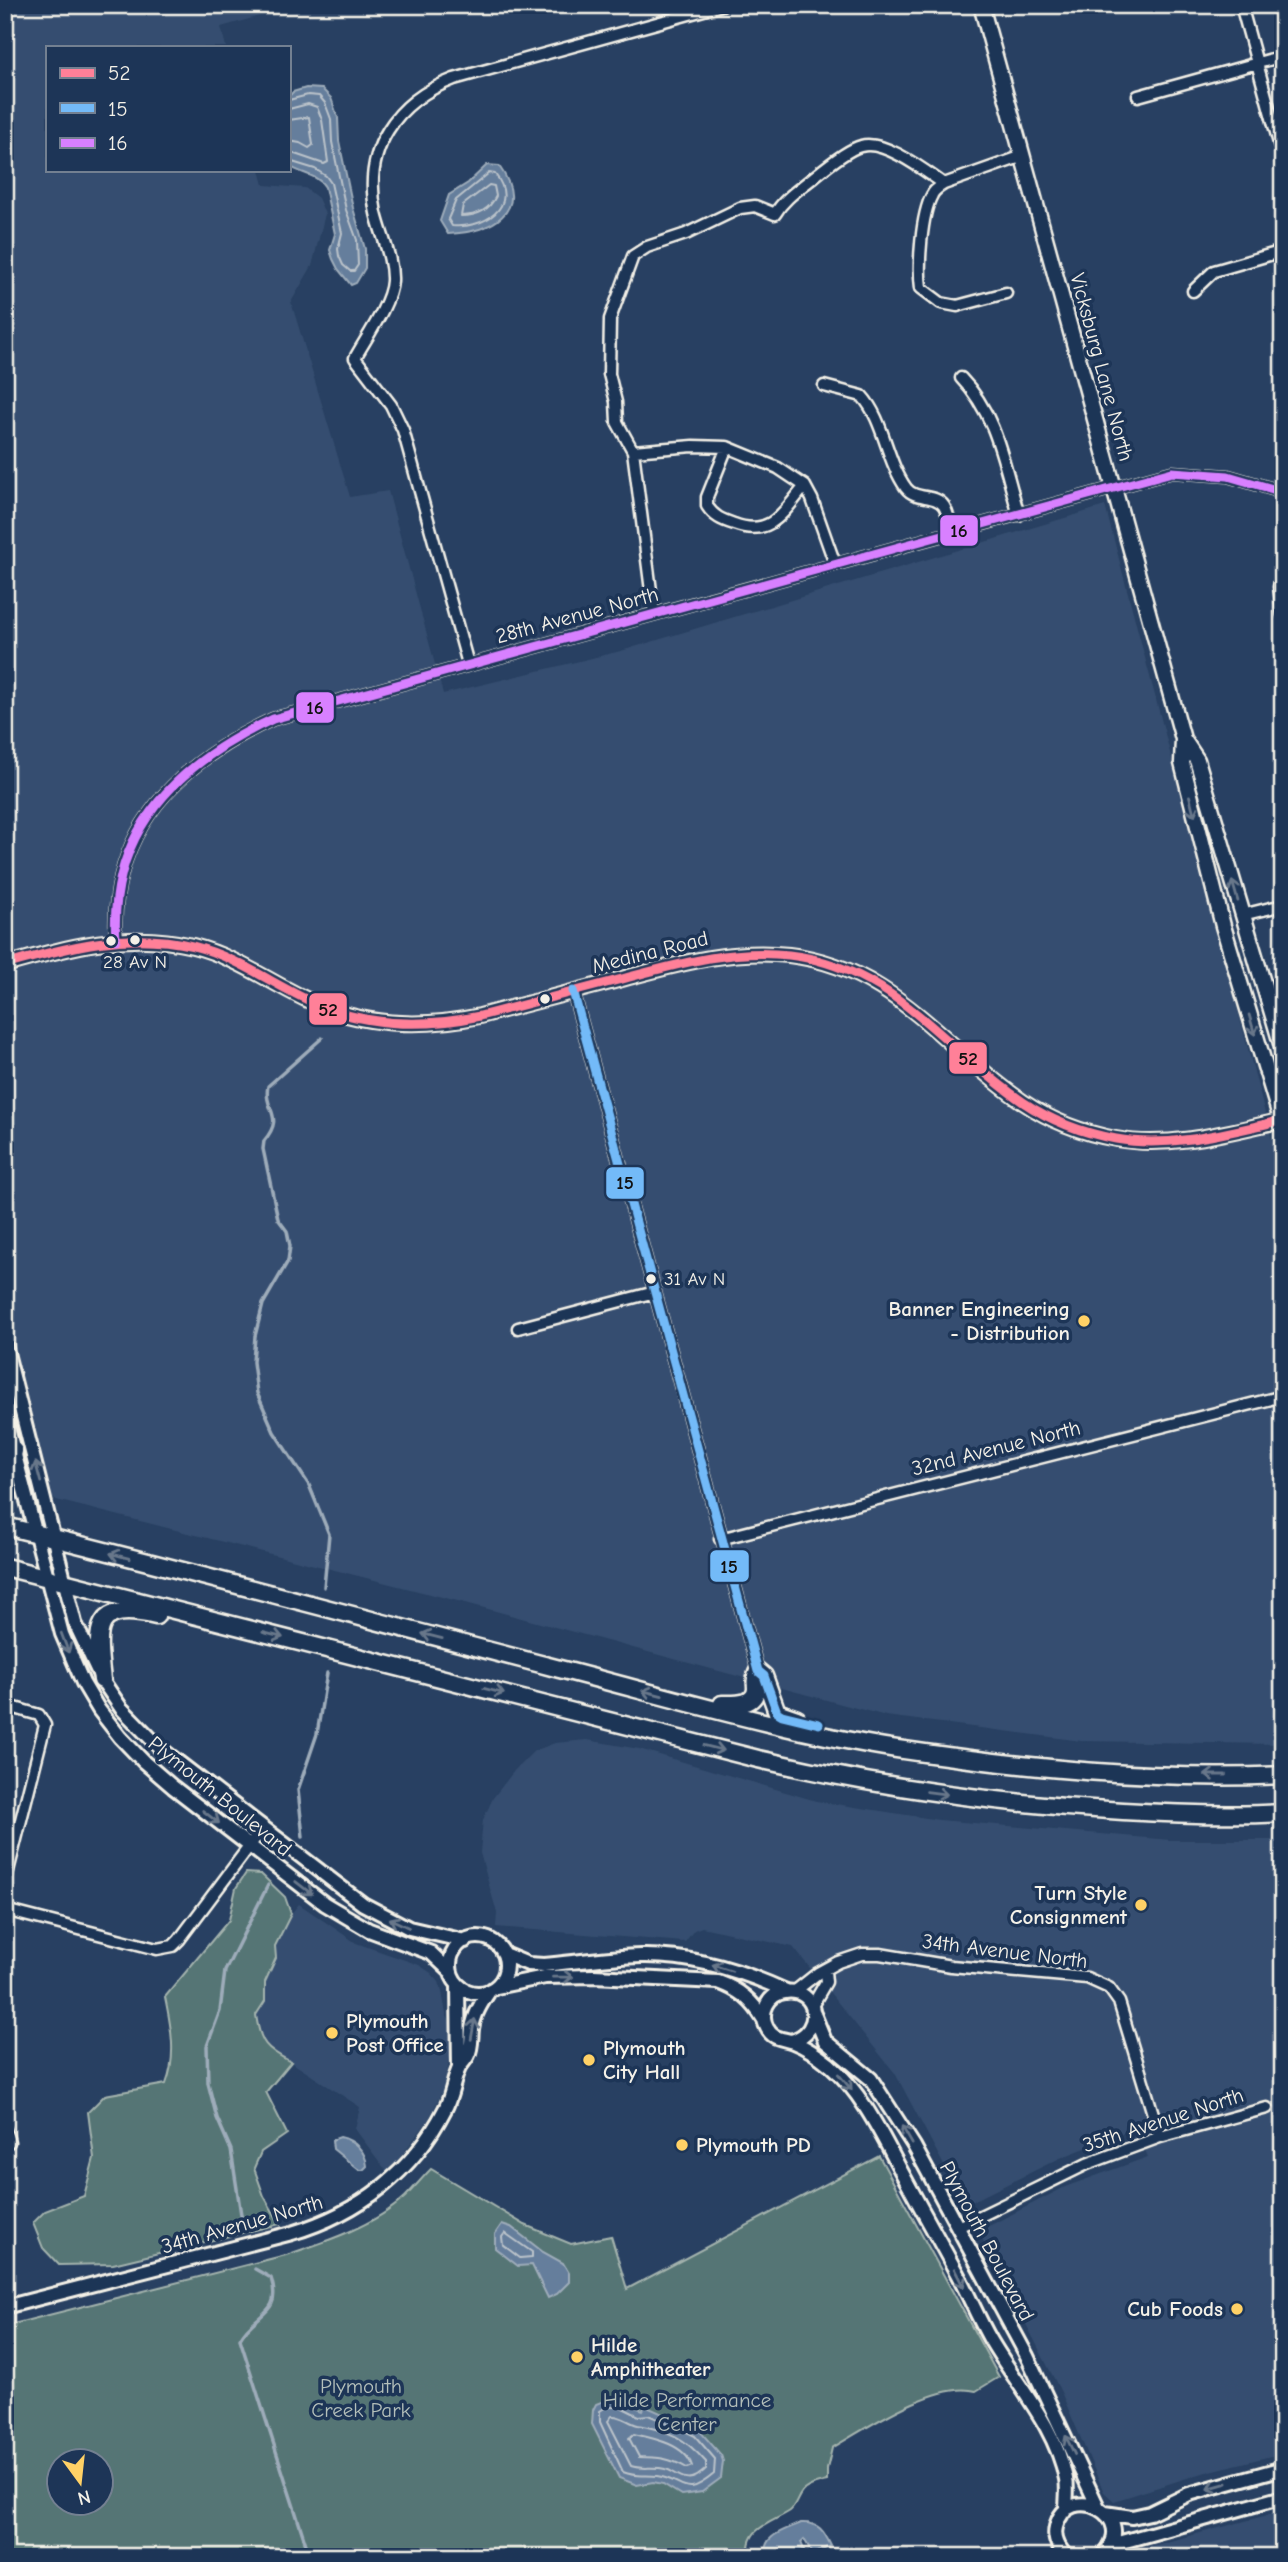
<svg xmlns="http://www.w3.org/2000/svg" width="1288" height="2562" font-family="'Comic Neue',sans-serif">
	<rect width="100%" height="100%" fill="#284062"/>
	<filter id="ink" filterUnits="userSpaceOnUse"><feTurbulence type="fractalNoise" baseFrequency=".0143" numOctaves="2"/><feDisplacementMap in="SourceGraphic" scale="14" xChannelSelector="R" yChannelSelector="G"/><feConvolveMatrix kernelMatrix="1 2 1 2 8 2 1 2 1" color-interpolation-filters="sRGB"/></filter>
	<g filter="url(#ink)">
		<path fill="#364e70" d="M5,5H298L221,27L226,47H47V170H260L264,185L305,188L318,198L325,214L312,266L291,302L350,497L388,491L443,694L621,651L1105,506L1283,1182V1744L1082,1741L886,1716L466,1603L5,1487Z
			M587,1740L639,1749L816,1801L939,1820L1170,1840H1283V2453L1206,2472L1114,2501L1104,2492L1062,2394L981,2236L985,2228L1065,2187L1148,2157L1136,2128L1060,2158L965,2205L895,2073L793,1947L702,1927L694,1930L685,1942L496,1927L497,1913L480,1853L483,1820L493,1798L514,1771L534,1751L555,1743Z
			M299,1904L356,1943L419,1965L431,1973L439,1982L442,1992L446,2014L455,2033L444,2087L429,2119L388,2173L355,2129L360,2107L291,2062L269,2051L259,2033L255,2015L265,2001V1982L276,1958L275,1946L291,1914Z
			M1283,2511V2557L1118,2555Z"/>
		<path fill="#557574" stroke="#a4b3ae" stroke-width="2" fill-rule="evenodd" d="M246,1873L261,1874L285,1897L291,1914L275,1946L276,1958L265,1982V2001L256,2015C260,2043 266,2049 291,2062L266,2092L287,2134L261,2152L254,2168L264,2196L280,2224L113,2264L59,2265L43,2248L33,2223L45,2211L84,2196L94,2158L88,2112L105,2095L166,2084C177,2056 171,2026 165,1997L229,1920L236,1888Z
			M879,2156L999,2377L976,2391C938,2380 866,2428 832,2448L827,2469V2481C819,2483 808,2485 802,2492C797,2498 796,2506 790,2511C772,2523 743,2528 750,2557H5V2326L286,2255C325,2242 374,2226 405,2197C414,2188 422,2178 431,2169L525,2225L571,2244L611,2236L627,2289ZM60,2460H102V2502H60Z"/>
		<path fill="#657e9c" stroke="#9eacba" stroke-width="2" d="M306,88L322,89L331,98L338,118L339,141L353,208L365,249V268L356,283L351,285L338,269L333,259L330,250L335,234L325,187C317,174 301,174 289,166V96L293,92Z
			M487,165L499,166C532,212 491,232 448,234L440,221L449,195L468,183Z
			M340,2137C354,2140 366,2151 367,2166L363,2170H359L333,2149L332,2140Z
			M502,2224L511,2227L543,2252L563,2263L569,2273V2282L557,2294L548,2298L532,2265L518,2266L495,2248V2234Z
			M623,2399L629,2401L628,2404L643,2410L645,2406L699,2430L721,2455L723,2461L721,2478L702,2492L681,2495L663,2484L653,2482L637,2485L619,2478L592,2424L593,2410L596,2404L604,2401Z
			M801,2523C819,2522 824,2531 831,2546L813,2554L804,2539L801,2542L804,2550L788,2557H766C760,2535 786,2530 801,2523Z"/>
		<g fill="none" stroke-linecap="round" stroke-linejoin="round">
			<path stroke="#bbc3ca" stroke-width="2" d="M289,100L308,95L319,96L325,103L331,119L332,142L346,210L357,240L358,265L354,271H350L343,265L339,256L338,249L342,233L331,183L326,176L315,169L289,161
				M289,109L308,104L317,107L322,120L328,162L324,164L289,152
				M289,120L309,117L313,145L309,148L300,143L289,141
				M489,173L495,174C521,207 483,229 452,226L448,219L456,200Z
				M489,185L494,186L496,196C489,211 476,216 461,216L463,205Z
				M505,2233L532,2252V2257L520,2258L503,2245L502,2237Z
				M606,2407H621L639,2416L648,2415L673,2425L695,2436L715,2459L714,2474C683,2500 686,2480 657,2476C642,2474 639,2478 623,2472L600,2422V2411Z
				M612,2416C621,2415 629,2423 638,2425C670,2431 684,2437 706,2462V2469C700,2474 694,2480 686,2478C678,2477 672,2470 665,2469C653,2466 642,2470 631,2466L608,2421Z
				M634,2434C653,2438 685,2444 692,2466L687,2468C670,2458 658,2457 639,2457L629,2438Z"/>
			<path stroke="#9eacba" stroke-width="3.5" d="M322,1038L268,1086C263,1111 286,1115 264,1141L263,1149L278,1219L287,1231L290,1246L288,1261L263,1304L255,1336L253,1362L257,1393L274,1432L309,1485L329,1534L324,1587
				M303,1837L298,1790L317,1734L327,1673
				M242,2221L231,2150L217,2118L208,2083L207,2046L220,2011L225,1971L268,1885
				M255,2269L271,2278C283,2316 254,2312 240,2339L310,2557"/>
			<defs>
				<path id="minor" d="M1241,5L1283,158
					M1138,96L1283,56
					M944,184C939,187 934,190 932,195C921,215 918,266 921,288L941,303L957,306L1006,293
					M1193,291L1214,271L1283,251
					M961,378C998,416 1004,467 1019,515
					M824,386L862,396C884,420 886,460 906,488C916,501 935,493 944,506C948,513 950,524 953,532
					M727,447L707,497V506C714,517 722,520 734,524C771,538 784,511 805,486
					M633,451L693,446L727,447L778,468L805,486L812,499L835,564
					M1283,567L1279,587L1283,615
					M654,614L633,451L617,422L616,402L609,374L610,319L633,256L647,247L686,234L740,208L755,206L775,214C784,198 801,188 815,176C826,167 848,149 861,146C884,139 925,171 944,184L1023,156
					M468,664L403,430L391,405L355,358C366,338 391,303 392,281C393,258 381,235 376,213C362,149 396,101 454,79L722,5
					M1242,915L1283,905
					M116,940C108,830 180,762 273,719L1172,472L1228,476L1283,492
					M573,991L758,1671
					M518,1328L655,1292
					M720,1539L1283,1396
					M5,1705L39,1715L45,1725L5,1883
					M5,1910L157,1949L173,1946L179,1940L263,1828
					M794,1992L818,1973L838,1962L862,1954H880L951,1966L1087,1978L1109,1988L1119,2002L1160,2137
					M812,2006L826,1982L825,1971
					M5,2129L9,2142
					M958,2227L1087,2164L1160,2137L1267,2108"/>
				<path id="tertiary" d="M5,965C68,947 128,930 193,946C242,958 281,991 328,1009C378,1027 428,1027 480,1016C526,1004 572,992 618,980C675,965 730,948 789,955C894,967 943,1048 1023,1102C1051,1121 1083,1133 1116,1139C1171,1149 1229,1132 1283,1120
					M5,1345L75,1623L102,1680L121,1708L161,1749L363,1904L409,1928L465,1941
					M5,1417L62,1634L83,1683L99,1710L120,1737L144,1762L173,1787L325,1904L369,1930L431,1953L451,1972
					M450 1965a28 28 0 1 1 56 0a28 28 0 1 1-56 0Z
					M504,1954L528,1964L544,1965C576,1962 608,1957 641,1956C691,1955 741,1970 786,1991
					M458,1985L459,2068
					M496,1987L545,1977L594,1976L718,1982C740,1990 752,2000 764,2020
					M814,2014L825,2041L871,2079L914,2146L1027,2356L1098,2507
					M791,2041C825,2032 818,1987 785,1992C768,1994 759,2013 767,2028C773,2040 783,2038 793,2042C806,2047 819,2056 830,2065C865,2095 886,2144 908,2184C923,2212 939,2240 954,2268C967,2291 977,2316 990,2339C1016,2384 1056,2427 1066,2479C1068,2489 1066,2500 1066,2511
					M5,2307L292,2233C359,2213 413,2172 445,2109C452,2096 453,2081 459,2068C461,2064 466,2060 468,2055C472,2048 471,2037 472,2029C474,2014 482,2002 490,1990
					M1105,2513L1132,2517L1150,2513L1189,2494L1283,2468
					M1111,2545L1283,2497
					M1067,2557C1059,2549 1053,2539 1056,2527C1067,2479 1143,2516 1102,2557"/>
				<path id="secondary" d="M981,5L1183,739L1197,760L1283,1050
					M1183,739L1182,763L1223,926L1283,1126"/>
				<path id="primary" d="M5,1486L14,1451
					M5,1526C188,1571 370,1620 552,1667C666,1696 781,1731 897,1749C1024,1768 1154,1781 1283,1775
					M5,1567L758,1759C879,1787 999,1804 1123,1811C1176,1814 1230,1816 1283,1813
					M758,1671L764,1676L777,1712L797,1719
					M102,1680C96,1629 92,1601 156,1616
					M722,1704C734,1704 755,1706 756,1689C756,1681 754,1679 758,1671"/>
			</defs>
			<use href="#minor" stroke="#f4f1e8" stroke-width="15"/>
			<use href="#tertiary" stroke="#f4f1e8" stroke-width="18"/>
			<use href="#secondary" stroke="#f4f1e8" stroke-width="19"/>
			<use href="#primary" stroke="#f4f1e8" stroke-width="21"/>
			<use href="#minor" stroke="#1d3557" stroke-width="10"/>
			<use href="#tertiary" stroke="#1d3557" stroke-width="12"/>
			<use href="#secondary" stroke="#1d3557" stroke-width="14"/>
			<use href="#primary" stroke="#1d3557" stroke-width="16"/>
			<defs>
				<path id="bus-1" d="M5,965C68,947 128,930 193,946C242,958 281,991 328,1009C378,1027 428,1027 480,1016C526,1004 572,992 618,980C675,965 730,948 789,955C894,967 943,1048 1023,1102C1051,1121 1083,1133 1116,1139C1171,1149 1229,1132 1283,1120"/>
				<path id="bus-2" d="M573,991L758,1671L764,1676L777,1712L782,1715L819,1724"/>
				<path id="bus-3" d="M116,940C108,830 180,762 273,719L1172,472L1228,476L1283,492"/>
			</defs>
			<use href="#bus-1" stroke="#1d3557" stroke-width="14"/>
			<use href="#bus-2" stroke="#1d3557" stroke-width="14"/>
			<use href="#bus-3" stroke="#1d3557" stroke-width="14"/>
			<use href="#bus-1" stroke="#ff8098" stroke-width="9"/>
			<use href="#bus-2" stroke="#73baf8" stroke-width="9"/>
			<use href="#bus-3" stroke="#d880ff" stroke-width="9"/>
		</g>
		<defs><path id="oneway-shaft" d="M-6 0H5M1.5-3L5.5 0L1.5 3" fill="none" stroke-width="1.6" stroke-linecap="round" stroke-linejoin="round" transform="scale(1.75)"/></defs>
		<g stroke="#68778a">
			<use href="#oneway-shaft" transform="translate(1192 806) rotate(76)"/>
			<use href="#oneway-shaft" transform="translate(1235 891) rotate(-106)"/>
			<use href="#oneway-shaft" transform="translate(1252 1025) rotate(74)"/>
			<use href="#oneway-shaft" transform="translate(38 1472) rotate(-105)"/>
			<use href="#oneway-shaft" transform="translate(120 1556) rotate(-165)"/>
			<use href="#oneway-shaft" transform="translate(273 1635) rotate(14)"/>
			<use href="#oneway-shaft" transform="translate(432 1636) rotate(-166)"/>
			<use href="#oneway-shaft" transform="translate(65 1643) rotate(69)"/>
			<use href="#oneway-shaft" transform="translate(494 1691) rotate(15)"/>
			<use href="#oneway-shaft" transform="translate(652 1693) rotate(-166)"/>
			<use href="#oneway-shaft" transform="translate(714 1748) rotate(14)"/>
			<use href="#oneway-shaft" transform="translate(1215 1775) rotate(-180)"/>
			<use href="#oneway-shaft" transform="translate(937 1793) rotate(8)"/>
			<use href="#oneway-shaft" transform="translate(211 1817) rotate(38)"/>
			<use href="#oneway-shaft" transform="translate(304 1888) rotate(38)"/>
			<use href="#oneway-shaft" transform="translate(399 1923) rotate(-155)"/>
			<use href="#oneway-shaft" transform="translate(722 1968) rotate(-162)"/>
			<use href="#oneway-shaft" transform="translate(563 1977) rotate(-1)"/>
			<use href="#oneway-shaft" transform="translate(473 2029) rotate(-80)"/>
			<use href="#oneway-shaft" transform="translate(845 2082) rotate(50)"/>
			<use href="#oneway-shaft" transform="translate(907 2135) rotate(-120)"/>
			<use href="#oneway-shaft" transform="translate(959 2278) rotate(63)"/>
			<use href="#oneway-shaft" transform="translate(1070 2445) rotate(-116)"/>
			<use href="#oneway-shaft" transform="translate(1217 2486) rotate(164)"/>
		</g>
	</g>
	<g fill="#f4f1e8" stroke="#1d3557" stroke-width="2.5">
		<circle cx="135" cy="940" r="6"/>
		<circle cx="111" cy="941" r="6"/>
		<circle cx="545" cy="999" r="6"/>
		<circle cx="651" cy="1279" r="6"/>
	</g>
	<g fill="#ffd166" stroke="#1d3557" stroke-width="2.5">
		<circle cx="1084" cy="1321" r="7"/>
		<circle cx="1141" cy="1905" r="7"/>
		<circle cx="332" cy="2033" r="7"/>
		<circle cx="589" cy="2060" r="7"/>
		<circle cx="682" cy="2145" r="7"/>
		<circle cx="1237" cy="2309" r="7"/>
		<circle cx="577" cy="2357" r="7"/>
	</g>
	<g text-anchor="middle" dominant-baseline="central" stroke-width="7" stroke-linejoin="round" paint-order="stroke">
		<g font-size="19" fill="#f4f1e8" stroke="#1d3557">
			<text x="135" y="962">28 Av N</text>
			<text x="664" y="1279" text-anchor="start">31 Av N</text>
		</g>
		<g font-size="21" fill="#f4f1e8" stroke="#1d3557">
			<text transform="translate(1102 367) rotate(75)">Vicksburg Lane North</text>
			<text transform="translate(577 615) rotate(-15)">28th Avenue North</text>
			<text transform="translate(650 952) rotate(-14)">Medina Road</text>
			<text transform="translate(996 1448) rotate(-14)">32nd Avenue North</text>
			<text transform="translate(220 1796) rotate(39)">Plymouth Boulevard</text>
			<text transform="translate(1005 1951) rotate(7)">34th Avenue North</text>
			<text transform="translate(1163 2120) rotate(-18)">35th Avenue North</text>
			<text transform="translate(242 2224) rotate(-16)">34th Avenue North</text>
			<text transform="translate(987 2241) rotate(62)">Plymouth Boulevard</text>
		</g>
		<g font-size="21" font-weight="bold" fill="#f4f1e8" stroke="#1d3557" text-anchor="start">
			<text x="1070" y="1309" text-anchor="end">Banner Engineering<tspan x="1070" dy="24">- Distribution</tspan></text>
			<text x="1127" y="1893" text-anchor="end">Turn Style<tspan x="1127" dy="24">Consignment</tspan></text>
			<text x="346" y="2021">Plymouth<tspan x="346" dy="24">Post Office</tspan></text>
			<text x="603" y="2048">Plymouth<tspan x="603" dy="24">City Hall</tspan></text>
			<text x="696" y="2145">Plymouth PD</text>
			<text x="1223" y="2309" text-anchor="end">Cub Foods</text>
			<text x="591" y="2345">Hilde<tspan x="591" dy="24">Amphitheater</tspan></text>
		</g>
		<g font-size="21" fill="#b4bfba" stroke="#1d3557">
			<text x="361" y="2386">Plymouth<tspan x="361" dy="24">Creek Park</tspan></text>
			<text x="687" y="2400">Hilde Performance<tspan x="687" dy="24">Center</tspan></text>
		</g>
	</g>
	<g stroke="#1d3557" stroke-width="2.5">
		<rect x="939" y="514" width="40" height="33" rx="7" fill="#d880ff"/>
		<rect x="295" y="691" width="40" height="33" rx="7" fill="#d880ff"/>
		<rect x="308" y="992" width="40" height="34" rx="7" fill="#ff8098"/>
		<rect x="948" y="1041" width="40" height="34" rx="7" fill="#ff8098"/>
		<rect x="605" y="1166" width="40" height="34" rx="7" fill="#73baf8"/>
		<rect x="709" y="1549" width="41" height="34" rx="7" fill="#73baf8"/>
	</g>
	<g font-size="19" text-anchor="middle" font-weight="bold" fill="#111">
		<text x="959" y="537">16</text>
		<text x="315" y="714">16</text>
		<text x="328" y="1016">52</text>
		<text x="968" y="1065">52</text>
		<text x="625" y="1189">15</text>
		<text x="729" y="1573">15</text>
	</g>
	<rect width="1288" height="2562" fill="none" stroke="#1d3557" stroke-width="28"/>
	<rect x="14" y="14" width="1260" height="2534" fill="none" stroke="#f4f1e8" stroke-width="2.5" filter="url(#ink)"/>
	<rect x="46" y="46" width="245" height="126" fill="#1d3557" stroke="#738091" stroke-width="2"/>
	<rect x="60" y="68" width="35" height="10" fill="#ff8098" stroke="#738091" stroke-width="2"/>
	<text x="108" y="80" font-size="21" fill="#f4f1e8">52</text>
	<rect x="60" y="103" width="35" height="10" fill="#73baf8" stroke="#738091" stroke-width="2"/>
	<text x="108" y="116" font-size="21" fill="#f4f1e8">15</text>
	<rect x="60" y="138" width="35" height="10" fill="#d880ff" stroke="#738091" stroke-width="2"/>
	<text x="108" y="150" font-size="21" fill="#f4f1e8">16</text>
	<g transform="translate(80 2482) rotate(165)"><circle r="33" fill="#1d3557" stroke="#738091" stroke-width="2"/>
	<path d="M0-5L12 26L0 18L-12 26Z" fill="#ffd166"/>
	<text y="-10" font-size="19" font-weight="bold" text-anchor="middle" fill="#f4f1e8">N</text>
	</g>
</svg>
